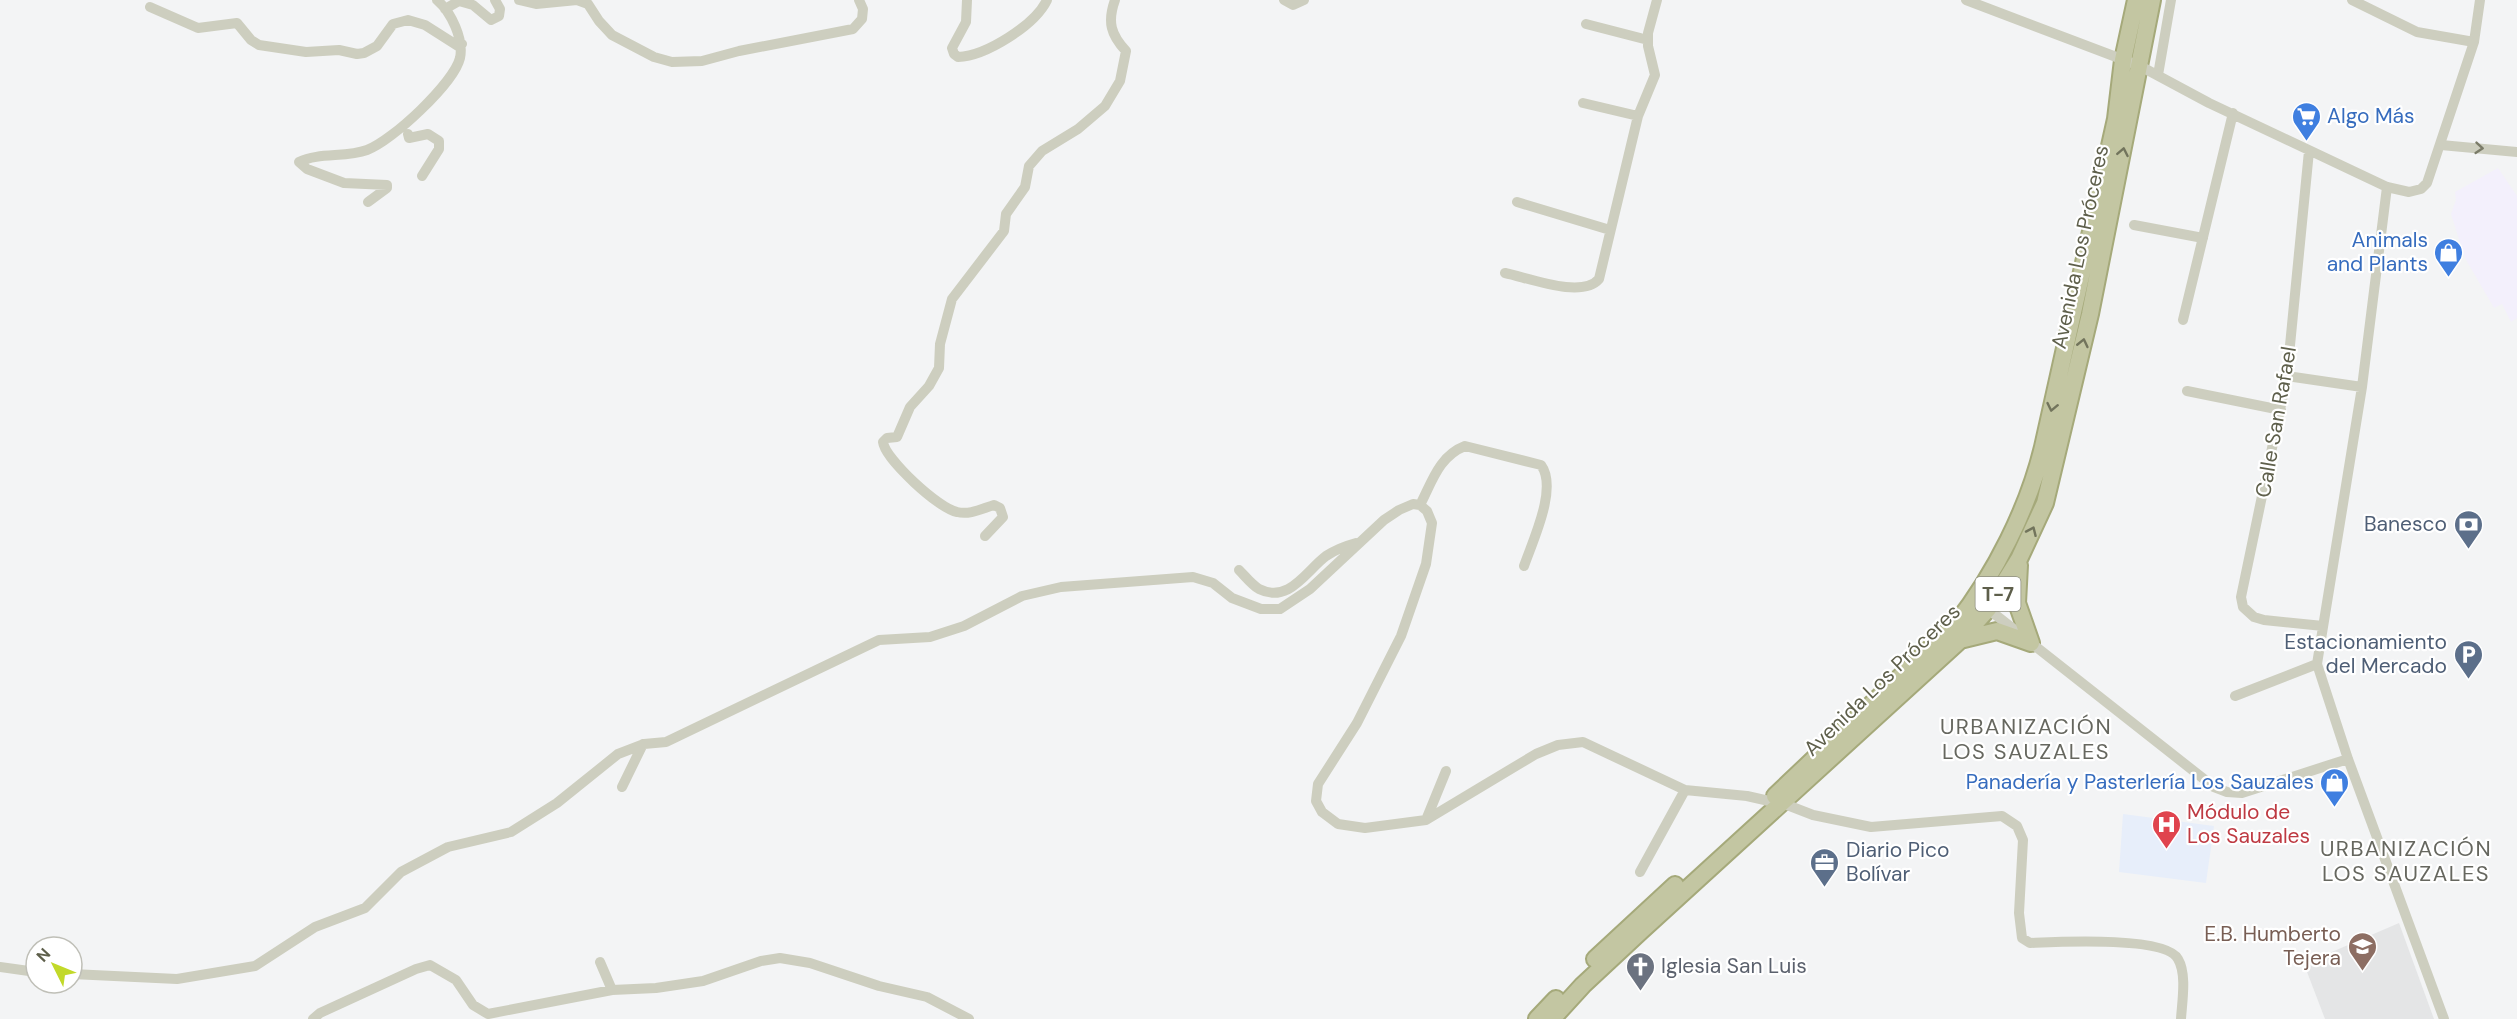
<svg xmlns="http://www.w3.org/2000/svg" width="2517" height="1019" font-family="'DM Sans',sans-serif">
	<rect width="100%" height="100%" fill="#f3f4f5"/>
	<path fill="#f3f0fc" d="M2498,168L2517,196V318L2511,322L2502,304L2494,308L2465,258L2451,214L2456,200L2455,192Z"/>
	<path fill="#e4e5e6" d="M2399,923L2434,1019H2325L2304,964Z"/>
	<path fill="#e7eefa" d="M2123,814L2214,826L2206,883L2119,872Z"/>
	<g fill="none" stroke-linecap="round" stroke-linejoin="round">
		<defs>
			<path id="trunk" d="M2019,565L2017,603L2031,643
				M1960,640L1997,631L2031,643
				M1775,796L1956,624C1995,574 2028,509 2043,447L2116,119L2123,60L2136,0
				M1595,959L1675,885
				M1537,1019L1556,999
				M1552,1019L1583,985L1641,931L1959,641L1988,609L2019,559L2045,503L2090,314L2152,0"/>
		</defs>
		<use href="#trunk" stroke="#a5a97a" stroke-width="20"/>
		<path stroke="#cdcebf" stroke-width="10" d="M519,0L536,4L577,0L588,4L599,21L612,35L654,57L672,62L702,61L739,51L853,29L862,19L863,9L859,0
			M967,0L966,22L952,48L954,54L958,57C986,56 1035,25 1047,0
			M1284,0L1293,5L1304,0
			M1966,0L2140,66L2209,103L2387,187L2409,192L2421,189L2427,183L2474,42L2480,0
			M2352,0L2417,32L2474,42
			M150,7L198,28L237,23L251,40L259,45L306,52L339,50L357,54L364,53L377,46L393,24L408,20L425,25L458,46L462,44
			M445,9L459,1L473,5L491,20L499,16L500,9L495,0
			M1586,24L1648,40
			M2158,75L2171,0
			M1583,103L1638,116
			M408,134L409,138L428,134L439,141V149L422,176
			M2441,145L2517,152
			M2309,151L2287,376L2241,597L2243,607L2254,617L2264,620L2323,626
			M2387,187L2362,387L2317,664L2348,759L2444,1019
			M368,202L387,188V185L344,183L307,169L299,162C319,152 346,158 367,150C392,141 454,83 460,58C464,39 451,12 437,0
			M1517,202L1610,230
			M2134,225L2203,238
			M1505,273C1529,278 1582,299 1599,279L1638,116L1655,75L1648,46V33L1657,0
			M2183,320L2233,113
			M2287,376L2362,387
			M2187,391L2281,410
			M1420,505C1432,482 1439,456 1465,446L1541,465C1558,488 1533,540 1524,566
			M985,536L1003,517L1000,508L994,505C981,509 970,515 957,512C939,509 885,459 883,442L887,438L897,437L910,407L929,386L939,368L940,344L952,299L1004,231L1006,214L1025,187L1029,166L1042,151L1078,129L1105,106L1120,81L1126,51C1111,35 1107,22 1115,0
			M1239,570C1245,576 1252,585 1259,589C1289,604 1306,571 1326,556C1335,550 1345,546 1356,543
			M1983,605L2214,787L2227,792L2242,793L2348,759
			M2235,696L2317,664
			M622,787L643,744
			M1782,803L1813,815L1871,827L2002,816L2017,826L2023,840L2019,913L2022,938L2030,943C2056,942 2166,936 2178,959C2187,974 2182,1002 2181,1019
			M1426,820L1446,771
			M1640,872L1685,790
			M600,962L612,990
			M0,967L36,972
			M72,974L177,979L255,966L315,927L365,908L401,872L448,847L511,832L557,803L618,754L644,744L666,742L879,640L930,637L964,626L1022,596L1061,587L1193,577L1213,583L1232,598L1261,609H1280L1310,589L1384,520L1399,510L1413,504L1420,505L1427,511L1432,523L1426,564L1401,636L1357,723L1318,784L1316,801L1322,812L1338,824L1365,828L1426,820L1536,754L1558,745L1583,742L1685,790L1747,796L1769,801
			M313,1019L320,1013L416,969L430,965L456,980L473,1005L488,1014L612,990L656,988L703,981L761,961L780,958L810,963L879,986L927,997L969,1019"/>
		<use href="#trunk" stroke="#c3c6a2" stroke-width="16"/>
	</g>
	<defs><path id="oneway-chevron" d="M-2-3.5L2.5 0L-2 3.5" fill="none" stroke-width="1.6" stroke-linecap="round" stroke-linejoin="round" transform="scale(1.5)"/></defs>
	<use stroke="#7a7b68" href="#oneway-chevron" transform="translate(2479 148) rotate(5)"/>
	<g stroke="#72745c">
		<use href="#oneway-chevron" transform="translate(2123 152) rotate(-79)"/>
		<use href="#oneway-chevron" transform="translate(2083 343) rotate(-77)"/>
		<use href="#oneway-chevron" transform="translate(2052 407) rotate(102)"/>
		<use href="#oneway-chevron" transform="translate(2032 531) rotate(-66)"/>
	</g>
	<defs>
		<symbol id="supermarket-pin" viewBox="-11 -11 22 30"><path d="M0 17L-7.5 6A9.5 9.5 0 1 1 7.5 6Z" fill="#3f7fe0" stroke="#fff"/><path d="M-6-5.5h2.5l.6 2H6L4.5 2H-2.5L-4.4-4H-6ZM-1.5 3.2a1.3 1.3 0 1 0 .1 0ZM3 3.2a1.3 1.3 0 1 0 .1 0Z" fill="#fff"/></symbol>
		<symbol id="shop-pin" viewBox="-11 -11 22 30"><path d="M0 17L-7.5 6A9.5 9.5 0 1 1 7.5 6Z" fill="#3f7fe0" stroke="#fff"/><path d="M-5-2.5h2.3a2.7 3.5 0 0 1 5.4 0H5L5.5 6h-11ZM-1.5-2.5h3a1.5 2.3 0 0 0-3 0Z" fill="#fff"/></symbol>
		<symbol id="bank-pin" viewBox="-11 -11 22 30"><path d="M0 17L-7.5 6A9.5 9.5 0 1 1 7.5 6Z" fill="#5c6f8a" stroke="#fff"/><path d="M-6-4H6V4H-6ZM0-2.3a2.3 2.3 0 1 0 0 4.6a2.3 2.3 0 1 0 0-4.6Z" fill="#fff"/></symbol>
		<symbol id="parking-pin" viewBox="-11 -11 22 30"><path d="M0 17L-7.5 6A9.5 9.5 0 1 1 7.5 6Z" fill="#5c6f8a" stroke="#fff"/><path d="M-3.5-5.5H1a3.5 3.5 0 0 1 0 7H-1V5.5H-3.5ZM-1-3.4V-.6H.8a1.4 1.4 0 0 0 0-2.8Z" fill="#fff"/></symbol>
		<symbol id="hospital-pin" viewBox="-11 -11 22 30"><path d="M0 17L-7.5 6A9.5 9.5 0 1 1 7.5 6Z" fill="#e0444e" stroke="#fff"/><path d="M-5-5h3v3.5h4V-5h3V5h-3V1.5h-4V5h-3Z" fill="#fff"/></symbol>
		<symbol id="office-pin" viewBox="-11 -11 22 30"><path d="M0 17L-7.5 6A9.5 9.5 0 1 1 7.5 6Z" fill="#5c6f8a" stroke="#fff"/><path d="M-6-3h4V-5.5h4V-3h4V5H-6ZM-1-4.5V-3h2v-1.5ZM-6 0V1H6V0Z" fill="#fff"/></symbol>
		<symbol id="school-pin" viewBox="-11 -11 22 30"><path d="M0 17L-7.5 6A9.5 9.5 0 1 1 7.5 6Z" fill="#8d6e63" stroke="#fff"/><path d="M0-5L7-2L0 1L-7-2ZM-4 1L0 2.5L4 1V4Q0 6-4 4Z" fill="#fff"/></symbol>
		<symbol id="church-pin" viewBox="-11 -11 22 30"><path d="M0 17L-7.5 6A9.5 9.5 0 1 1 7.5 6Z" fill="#6b7280" stroke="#fff"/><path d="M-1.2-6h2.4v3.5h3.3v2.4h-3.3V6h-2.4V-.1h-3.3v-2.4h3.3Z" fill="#fff"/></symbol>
	</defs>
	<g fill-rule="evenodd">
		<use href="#supermarket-pin" x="2290" y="100" width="33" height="45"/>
		<use href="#shop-pin" x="2432" y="236" width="33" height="45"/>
		<use href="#bank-pin" x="2452" y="508" width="33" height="45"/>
		<use href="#parking-pin" x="2452" y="638" width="33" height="45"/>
		<use href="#shop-pin" x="2318" y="766" width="33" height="45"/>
		<use href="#hospital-pin" x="2150" y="808" width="33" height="45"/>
		<use href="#office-pin" x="1808" y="846" width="33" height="45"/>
		<use href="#school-pin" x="2346" y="930" width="33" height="45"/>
		<use href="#church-pin" x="1624" y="950" width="33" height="45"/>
	</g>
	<g text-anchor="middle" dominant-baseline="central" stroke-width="4.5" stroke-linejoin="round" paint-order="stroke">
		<rect fill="#fff" stroke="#8e8f81" stroke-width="1.5" x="1975.5" y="577" width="45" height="34" rx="4.5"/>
		<g font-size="20" font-weight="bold" fill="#5e5f4b">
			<text x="1998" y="594">T-7</text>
		</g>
		<g font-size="21" fill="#366cbe" stroke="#fff" text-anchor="end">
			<text x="2327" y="116" text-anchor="start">Algo Más</text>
			<text x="2428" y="240">Animals<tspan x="2428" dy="24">and Plants</tspan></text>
			<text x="2314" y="782">Panadería y Pasterlería Los Sauzales</text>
		</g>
		<g font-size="21" fill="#5e5f4b" stroke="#fff">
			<text transform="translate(2080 247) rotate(-78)">Avenida Los Próceres</text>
			<text transform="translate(2276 422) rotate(-80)">Calle San Rafael</text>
			<text transform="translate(1882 680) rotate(-44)">Avenida Los Próceres</text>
		</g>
		<g font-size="21" fill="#4e5e75" stroke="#fff" text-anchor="end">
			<text x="2447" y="524">Banesco</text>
			<text x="2447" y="642">Estacionamiento<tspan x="2447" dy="24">del Mercado</tspan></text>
			<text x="1846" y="850" text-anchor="start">Diario Pico<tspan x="1846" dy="24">Bolívar</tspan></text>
		</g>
		<g font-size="21" fill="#be3a42" stroke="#fff" text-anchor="start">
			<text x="2187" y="812">Módulo de<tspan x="2187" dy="24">Los Sauzales</tspan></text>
		</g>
		<g font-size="21" fill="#785e54" stroke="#fff" text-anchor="end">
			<text x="2341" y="934">E.B. Humberto<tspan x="2341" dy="24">Tejera</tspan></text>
		</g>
		<g font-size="21" fill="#5b616d" stroke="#fff" text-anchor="start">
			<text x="1661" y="966">Iglesia San Luis</text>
		</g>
		<g font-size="22" letter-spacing="1.5" fill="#66675f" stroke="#fff">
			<text x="2026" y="726">URBANIZACIÓN<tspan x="2026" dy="25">LOS SAUZALES</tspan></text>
			<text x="2406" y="848">URBANIZACIÓN<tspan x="2406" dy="25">LOS SAUZALES</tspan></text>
		</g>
	</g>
	<g transform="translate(54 965) rotate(313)"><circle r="28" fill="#ffffff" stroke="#bfbfb7" stroke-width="1.5"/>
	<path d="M0-4.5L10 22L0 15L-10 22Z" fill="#c2d929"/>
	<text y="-9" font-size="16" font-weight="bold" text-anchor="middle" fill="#5e5f4b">N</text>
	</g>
</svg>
